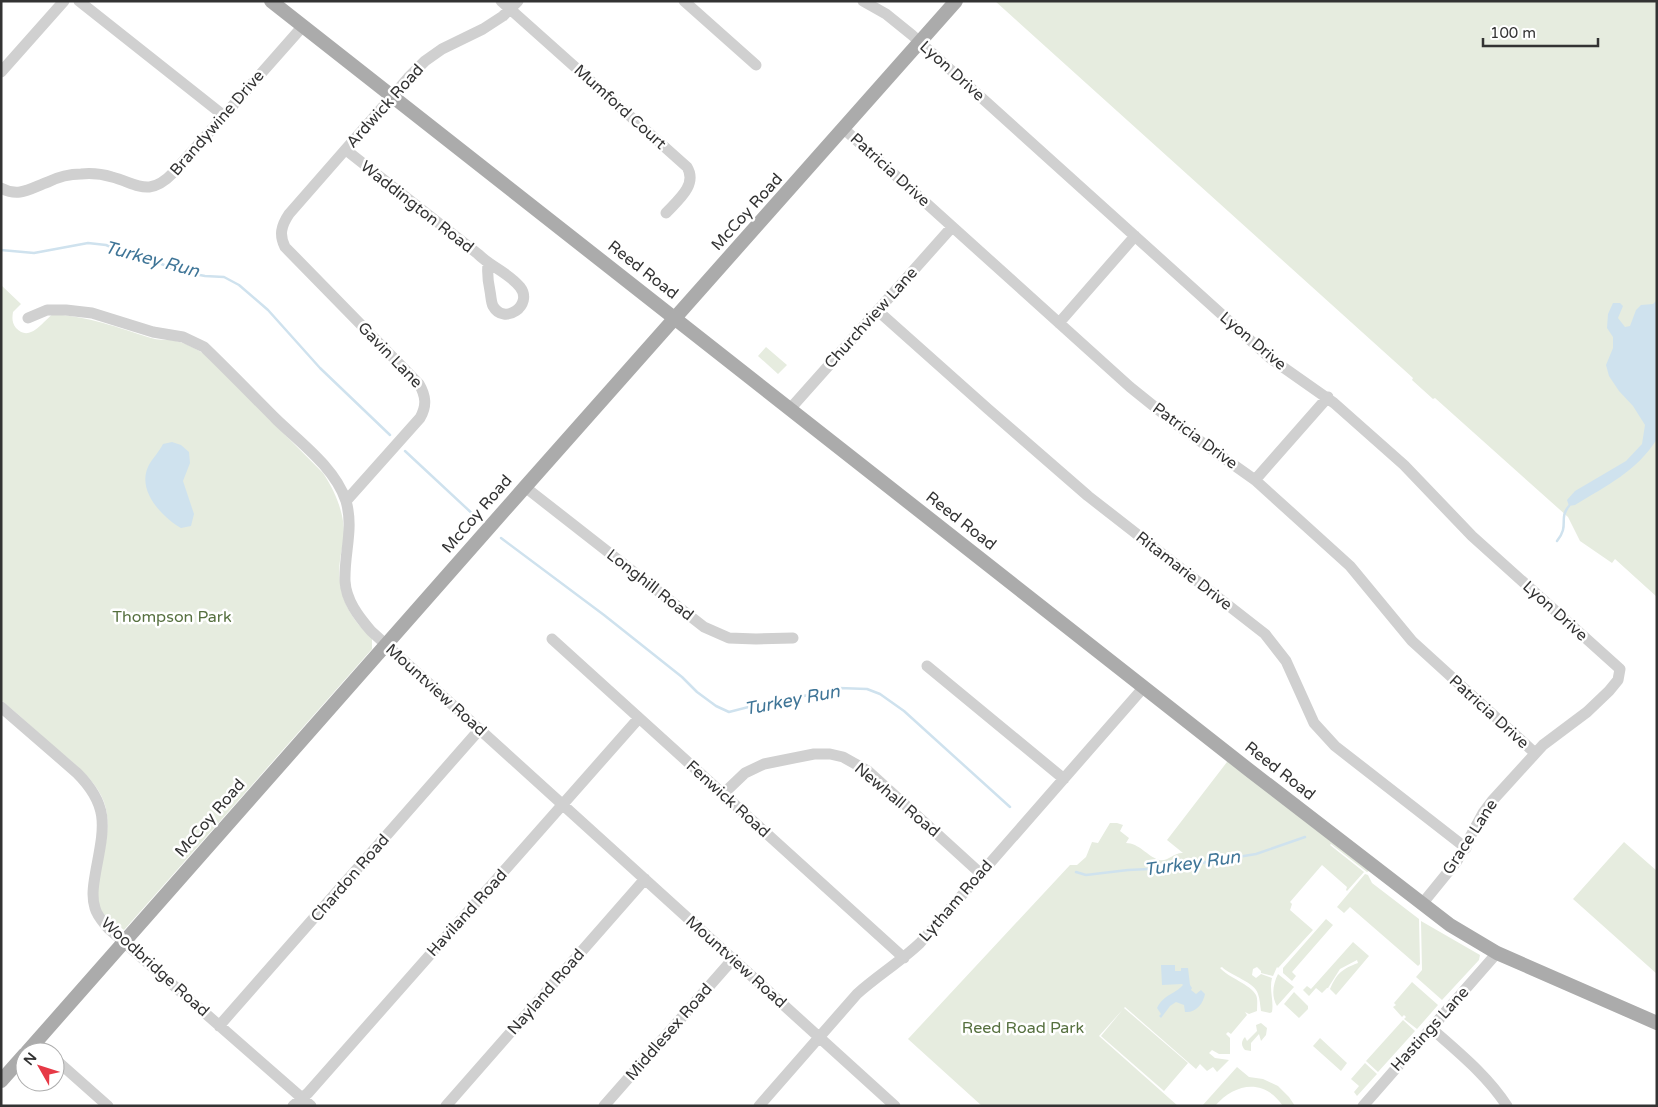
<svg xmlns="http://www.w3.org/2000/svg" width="1658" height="1107" font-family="'Varela Round',sans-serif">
	<rect width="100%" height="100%" fill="#fff"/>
	<path fill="#e6ecdf" d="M995,1H1657V597L1615,559L1612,563L1580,541L1568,517L1435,398L1433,399L1412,380L1413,378Z
		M1,285L21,304L13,312C12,318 12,323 16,328C30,343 43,321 53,314C91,317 116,327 151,338C158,340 164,340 171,340C184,342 195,348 206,355L323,473C335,491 344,512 344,534C344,542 341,552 340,560C336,591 348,618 372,638V649L124,930L120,927L117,929C111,923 103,917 100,908C90,877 117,839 104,802C95,778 72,762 53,746C36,730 19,715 1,700Z
		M766,347L787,365L778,374L758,356Z
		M1226,760L1369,871L1367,872L1331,844L1330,845L1364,872L1347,891L1346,890L1347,887L1322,865L1290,902L1292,904L1290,910L1313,930L1278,968L1277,967L1273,976L1261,973V971L1257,967L1253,969L1252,975L1256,978L1261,974L1272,978C1269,990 1274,1000 1272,1012L1270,1013L1261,1011C1260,1005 1260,999 1258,994C1255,982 1231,976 1222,967L1220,968C1229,978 1250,984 1256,995C1258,999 1257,1006 1257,1011L1249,1014L1245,1012L1247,1015L1231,1034L1228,1032L1226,1034L1230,1038V1054H1219L1212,1050L1209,1053L1215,1058L1229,1060L1217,1072L1213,1067L1207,1071L1200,1064L1196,1069L1125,1007L1099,1036L1178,1106H982L908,1039L1070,865H1077L1086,857L1092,842L1098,843L1110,823H1117L1123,825L1120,831L1129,838L1126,843C1139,843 1147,856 1159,860C1168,862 1174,852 1183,853L1167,840L1227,762Z
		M1624,842L1657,871V974L1573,899Z
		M1365,874L1368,875L1372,883L1419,919L1420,964L1418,966L1350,907L1344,913L1337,907Z
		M1326,919L1333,925L1292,972L1296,976L1292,981L1283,973V968Z
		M1421,921L1480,955L1479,960L1442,1000L1416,977L1422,970Z
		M1353,942L1369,956L1336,995L1330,989C1337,973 1342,969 1358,963L1357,960L1340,969L1328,988H1327L1322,993L1316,988L1309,996L1303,990L1307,986L1311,989Z
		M1278,974L1294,987L1277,1006C1271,996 1273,984 1278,974Z
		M1412,982L1438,1005L1417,1029L1404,1019L1406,1017L1404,1015L1402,1017L1393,1007L1396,1005L1394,1003Z
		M1294,992L1308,1006V1009L1299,1018L1284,1004Z
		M1124,1008L1188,1063L1164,1091L1101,1036Z
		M1403,1020L1415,1031L1378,1072L1366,1061Z
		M1261,1023L1267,1028L1266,1035L1261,1041L1259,1034L1251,1043V1051L1245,1050C1241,1046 1241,1041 1245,1037L1247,1041L1257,1031L1256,1025Z
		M1320,1038L1347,1063L1341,1071L1313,1046Z
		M1365,1063L1377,1074L1357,1096L1354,1092L1359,1086L1351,1079Z
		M1237,1067L1249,1077L1263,1079L1278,1086L1289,1097L1295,1106H1283C1264,1078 1235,1083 1215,1106H1202Z"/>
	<path fill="#cfe2ee" d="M1657,300V439C1637,471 1606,486 1575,505L1569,506L1567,500L1575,491L1626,461L1642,444L1645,425L1633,406L1619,391L1609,376L1606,365L1613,348V337L1607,328L1608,314L1613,303H1620L1623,306L1618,318L1625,327L1630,326L1636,310L1641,305L1653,304Z
		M172,442L181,445L189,452L190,463L183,481L194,514L191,526L181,528C162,517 137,491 148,467C151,460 159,452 163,444Z
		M1161,965H1175V971H1181V968H1188L1190,985L1192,988L1191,990L1196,994L1201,990L1205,994C1203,1004 1196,1013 1185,1012L1184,1005L1176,1002L1170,1006L1161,1018L1159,1016L1161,1014L1157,1008C1164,994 1174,995 1183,985L1182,984L1162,985Z"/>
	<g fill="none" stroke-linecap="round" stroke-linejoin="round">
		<path stroke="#cfe2ee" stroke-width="2.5" d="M1,250L34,253L88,243L106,245L138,259L159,263L179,271L205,276L224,277L239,285L268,310L320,368L390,435
			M405,451L477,518
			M501,538L604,615L682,677L697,692L716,706L729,712L772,701L795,698L839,688L867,689L880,694L904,711L1010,807
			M1557,541C1570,525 1558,519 1569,506
			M1076,872L1086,875L1128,870L1171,868L1256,854L1305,837"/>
		<path stroke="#d0d0d0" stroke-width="11" d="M79,1L223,115
			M501,1L687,167C698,185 677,201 666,213
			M684,1L756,65
			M863,1L886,14L912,35L1270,358L1334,403L1404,465L1472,536L1620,669L1618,680L1609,691L1587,712L1543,745L1492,801L1483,813L1457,861L1422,904
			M1,72L64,1
			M844,129L1130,387L1176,424L1255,480L1350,566L1412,641L1535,753
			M346,150L478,254C491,267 509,273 520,287C534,305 504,326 493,306C491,302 491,296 490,291C488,282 487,274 488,264
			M1,188C19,198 31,188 48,182C58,177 70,174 81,174C91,173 102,174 112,177C138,184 149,198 174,172L303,26
			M878,311L988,409L1088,496L1265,634L1286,661L1314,723L1335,746L1466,848
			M28,318L47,310H66L92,313L153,332L183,337L204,347C229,371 253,396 277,420C301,443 335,468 346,501C354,529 344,553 345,581C346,600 358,616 371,631L895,1106
			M1059,323L1135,236
			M790,409L952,227
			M1255,480L1328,397
			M525,487L704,627L729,638L756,639L793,638
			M346,501L420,418C427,406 426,396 419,384L285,247C279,235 281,226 289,214L408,78L425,61L442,49L483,29L503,16L518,1
			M552,639L904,958
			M927,666L1064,779
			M1,707L77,773C110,806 104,827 96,870C94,882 91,896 95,908C97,916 103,922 108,928L311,1106
			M723,794L745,773L764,764L814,754H830L843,757L868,771L980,873
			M219,1026L480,729
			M1431,1028C1458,1052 1487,1075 1507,1106
			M36,1042L48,1052
			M55,1059L108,1106
			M293,1106L308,1093L639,718
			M446,1106L645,879
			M604,1106L733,959
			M759,1106L857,994C877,976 900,962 920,943L1144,687
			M1363,1106L1497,953"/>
		<path stroke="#ababab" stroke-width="14" d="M271,1L1249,770L1450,925L1497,953L1657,1023
			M27,1052L525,487L956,1
			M1,1081L25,1054"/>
	</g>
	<g text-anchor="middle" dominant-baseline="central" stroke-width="5" stroke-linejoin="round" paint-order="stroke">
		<g font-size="16" fill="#333" stroke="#fff">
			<text transform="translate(952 71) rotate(42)">Lyon Drive</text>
			<text transform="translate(385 106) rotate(-48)">Ardwick Road</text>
			<text transform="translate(620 107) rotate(42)">Mumford Court</text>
			<text transform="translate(217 123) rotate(-49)">Brandywine Drive</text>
			<text transform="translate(890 170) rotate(42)">Patricia Drive</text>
			<text transform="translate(417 207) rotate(38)">Waddington Road</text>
			<text transform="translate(747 212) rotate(-48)">McCoy Road</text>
			<text transform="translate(643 270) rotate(38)">Reed Road</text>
			<text transform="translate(871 318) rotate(-48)">Churchview Lane</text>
			<text transform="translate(1253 341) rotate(40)">Lyon Drive</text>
			<text transform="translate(390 355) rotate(46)">Gavin Lane</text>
			<text transform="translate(1195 436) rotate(36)">Patricia Drive</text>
			<text transform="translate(477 514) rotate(-49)">McCoy Road</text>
			<text transform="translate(961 521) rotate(38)">Reed Road</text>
			<text transform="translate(1184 571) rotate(38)">Ritamarie Drive</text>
			<text transform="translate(650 585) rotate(38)">Longhill Road</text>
			<text transform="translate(1555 611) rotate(42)">Lyon Drive</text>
			<text transform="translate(436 690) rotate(42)">Mountview Road</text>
			<text transform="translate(1489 712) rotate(42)">Patricia Drive</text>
			<text transform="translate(1280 771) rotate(38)">Reed Road</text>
			<text transform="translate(728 799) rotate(42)">Fenwick Road</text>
			<text transform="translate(897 800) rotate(40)">Newhall Road</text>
			<text transform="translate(210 818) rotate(-49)">McCoy Road</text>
			<text transform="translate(1470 837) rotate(-57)">Grace Lane</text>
			<text transform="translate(350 878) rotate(-49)">Chardon Road</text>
			<text transform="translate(956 901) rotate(-49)">Lytham Road</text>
			<text transform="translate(467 913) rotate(-48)">Haviland Road</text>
			<text transform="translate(736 962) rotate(42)">Mountview Road</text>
			<text transform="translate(155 967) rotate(42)">Woodbridge Road</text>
			<text transform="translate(546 992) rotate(-49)">Nayland Road</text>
			<text transform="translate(1430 1029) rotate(-48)">Hastings Lane</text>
			<text transform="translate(669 1032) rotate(-49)">Middlesex Road</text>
		</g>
		<g font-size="16" fill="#56703f" stroke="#fff">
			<text x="172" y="617">Thompson Park</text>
			<text x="1023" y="1028">Reed Road Park</text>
		</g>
		<g font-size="18" font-style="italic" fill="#3f7597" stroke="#fff">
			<text transform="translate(152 259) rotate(15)">Turkey Run</text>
			<text transform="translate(792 700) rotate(-11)">Turkey Run</text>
			<text transform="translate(1192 863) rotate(-8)">Turkey Run</text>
		</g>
	</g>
	<rect width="1658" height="1107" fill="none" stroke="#333333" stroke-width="5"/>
	<g transform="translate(40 1067) rotate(309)"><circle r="24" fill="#ffffff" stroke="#adadad"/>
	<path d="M0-4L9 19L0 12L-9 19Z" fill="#e63946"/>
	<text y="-8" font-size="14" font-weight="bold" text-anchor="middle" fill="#333333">N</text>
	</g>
	<path d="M1483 38v8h115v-8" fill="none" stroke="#333333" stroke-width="2.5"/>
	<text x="1490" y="38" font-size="15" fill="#333333" stroke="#ffffff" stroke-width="4" paint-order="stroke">100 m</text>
</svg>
